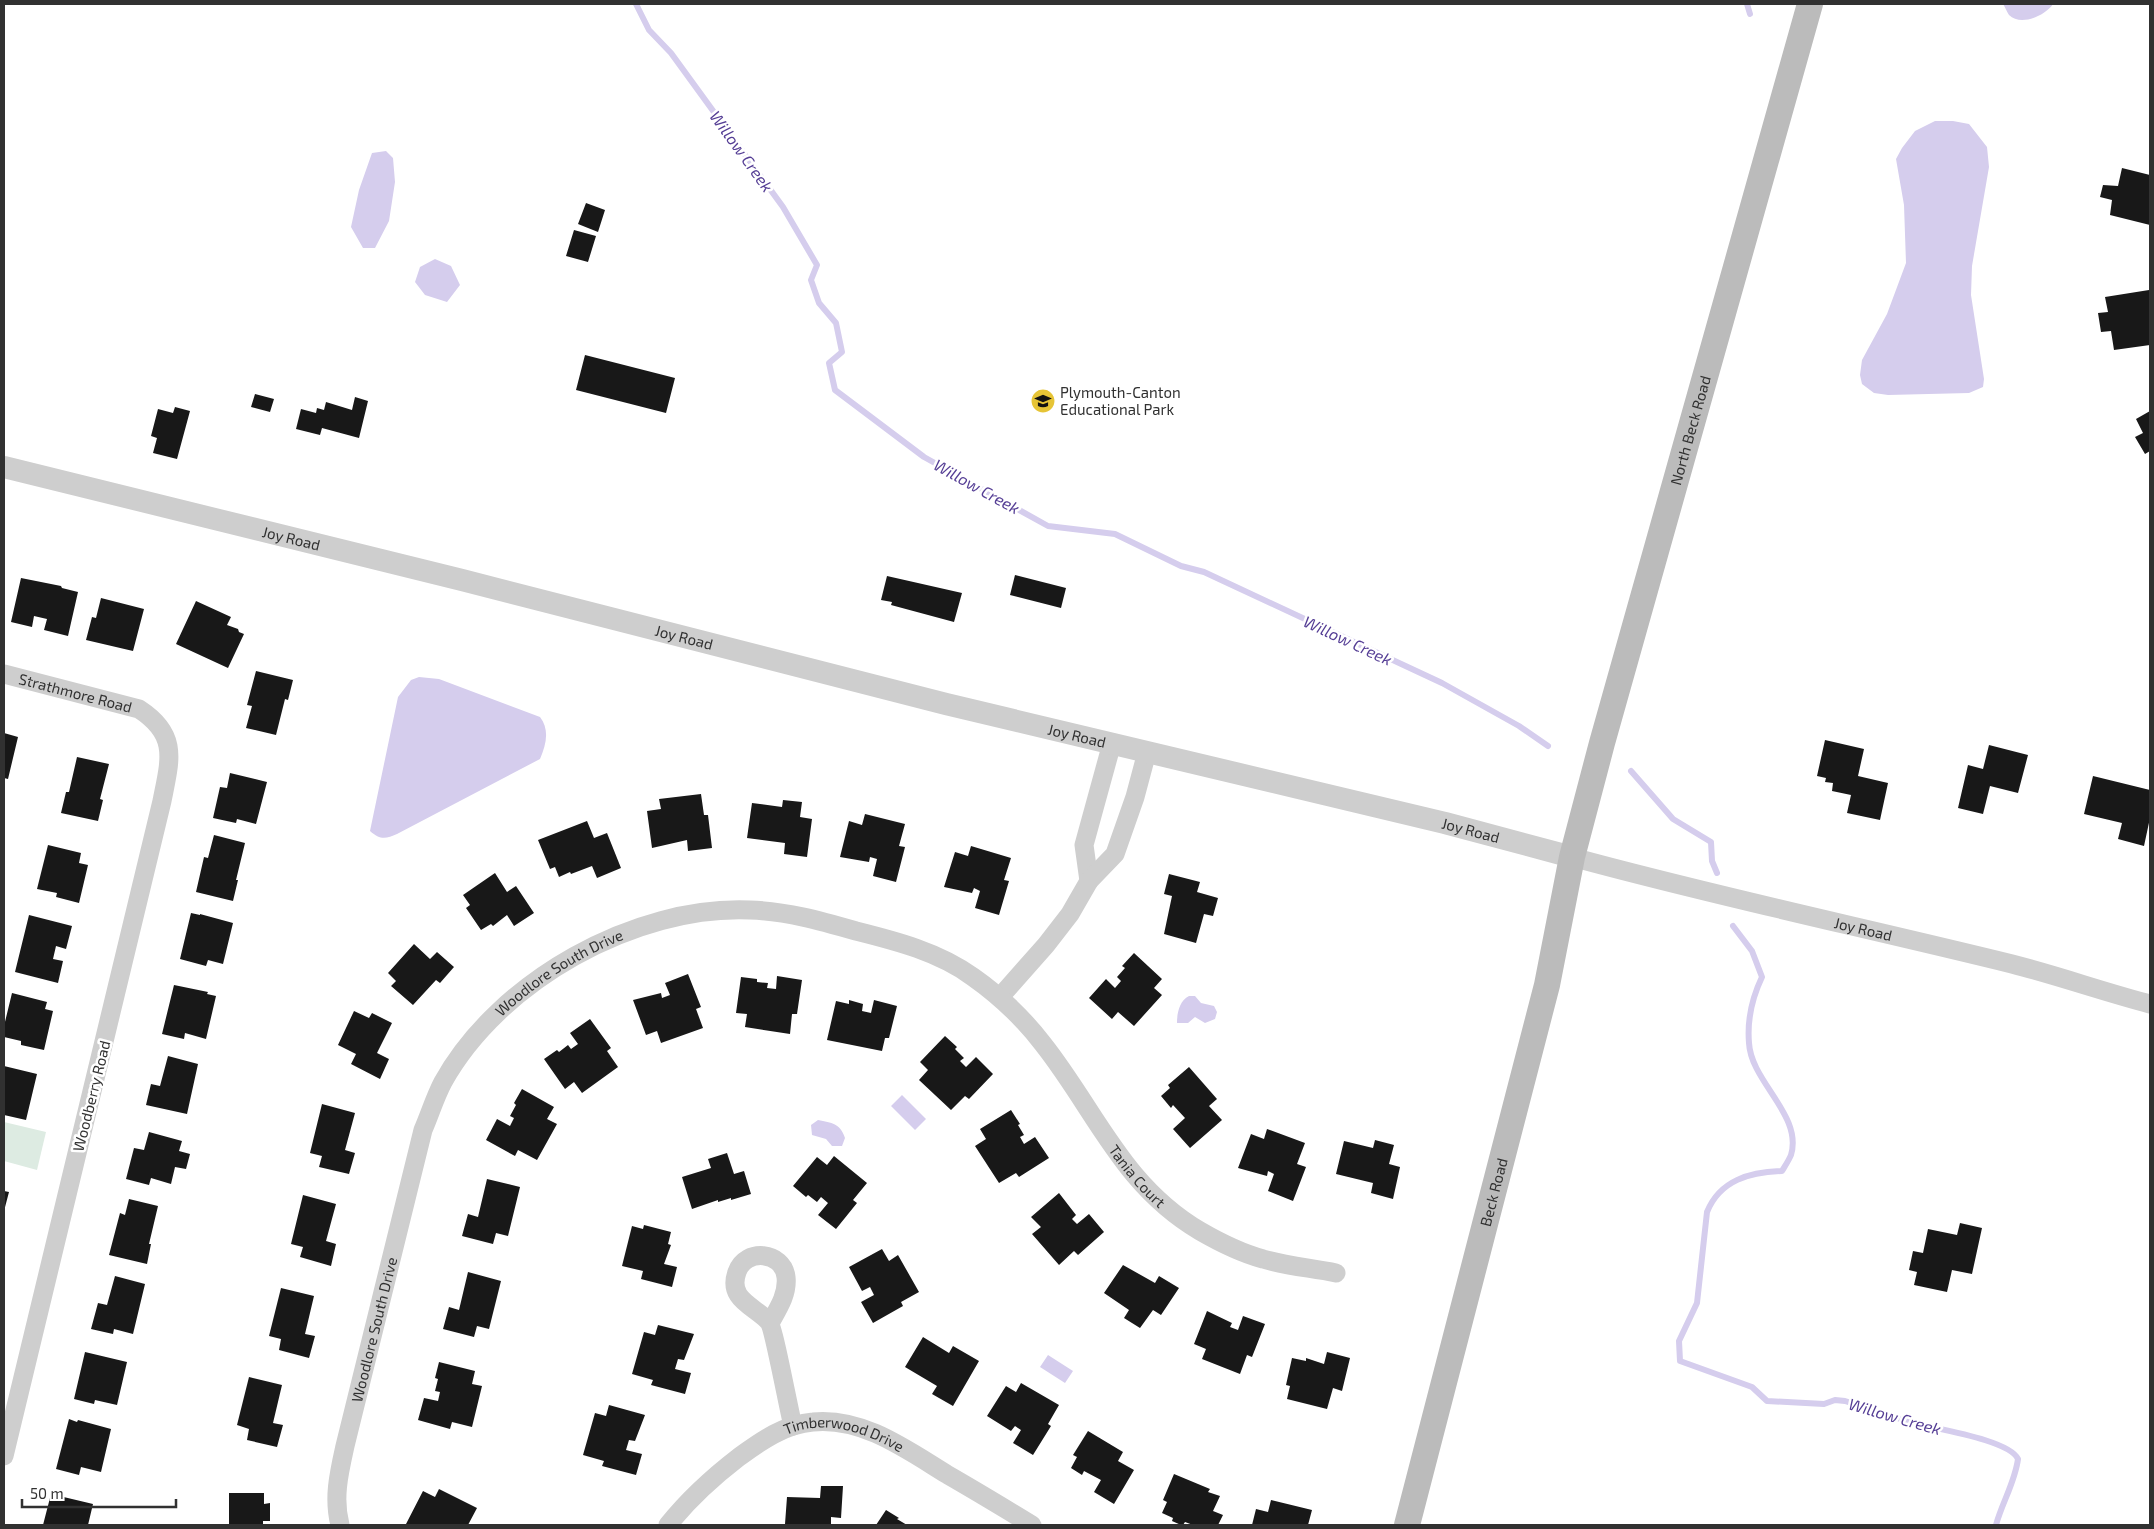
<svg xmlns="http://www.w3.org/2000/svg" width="2154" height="1529" font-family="'Exo 2',sans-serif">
	<rect width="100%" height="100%" fill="#fff"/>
	<path fill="#ddebe2" d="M4,1122L46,1132L37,1170L4,1161Z"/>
	<path fill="#d5cded" d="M2003,4H2053C2046,15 2021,27 2009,15C2007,12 2005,7 2003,4Z
		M1935,121H1953L1969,124L1987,147L1989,167L1972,266L1971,295L1984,379L1983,387L1969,393L1888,395L1874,393L1862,384L1860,375L1862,360L1887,314L1906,263L1904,205L1896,159L1902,148L1915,131Z
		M386,151L393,158L395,182L389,221L375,248H363L351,227L359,190L372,153Z
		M435,259L451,266L460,285L447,302L425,295L415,282L420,267Z
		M419,677L439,679L540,717C550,730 546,745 540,759L397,834C386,839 380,840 370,831L398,697L411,680Z
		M1189,996H1195L1201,1003L1214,1006L1217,1012L1215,1019L1205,1023L1195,1017L1188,1023H1177C1177,1014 1179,1001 1189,996Z
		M902,1095L926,1119L915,1130L891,1106Z
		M818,1120C832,1123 840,1123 845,1138L842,1146H832L826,1139L812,1135L811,1125Z
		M1048,1355L1073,1371L1065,1383L1040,1367Z"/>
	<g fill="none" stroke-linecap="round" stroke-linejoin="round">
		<path stroke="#d5cded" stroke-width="6" d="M636,4L649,30L671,53L783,207L817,265L811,280L819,303L836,323L842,352L829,363L835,390L924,457L1048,526L1115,534L1181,566L1204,572L1442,683L1519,726L1548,746
			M1747,4L1750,14
			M1631,771L1673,819L1711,842L1712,861L1717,873
			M1733,926L1752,951L1762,977C1752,998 1747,1019 1749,1043C1751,1082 1803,1115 1791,1155C1789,1160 1785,1166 1782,1171C1750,1172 1720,1180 1707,1212L1697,1303L1679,1341L1680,1361L1752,1387L1767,1401L1824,1404L1835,1400L1845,1401C1866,1408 1886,1415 1907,1421C1929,1428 2009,1439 2018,1459C2015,1482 2002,1503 1996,1525"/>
	</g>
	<path fill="#181818" d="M2122,168L2150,175V225L2110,215L2112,200L2100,197L2103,185L2118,186Z
		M586,203L605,210L598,232L578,224Z
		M574,230L596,236L588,262L566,256Z
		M2149,290L2150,345L2114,350L2111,331L2101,332L2098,313L2108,312L2105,297Z
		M585,355L675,378L666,413L576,390Z
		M255,394L274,399L270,412L251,407Z
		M355,397L368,401L359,438L322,428L320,435L296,429L301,409L316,413L317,408L324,410L326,402L352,410Z
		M175,407L190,411L177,459L153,453L157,438L151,436L158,409L173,413Z
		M2150,411V451L2145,454L2135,437L2143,433L2136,419Z
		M1015,575L1066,588L1061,608L1010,595Z
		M887,576L962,593L954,622L891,605L892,602L881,600Z
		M21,578L61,586L62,588L78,592L68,636L44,630L47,619L34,616L32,627L11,622Z
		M101,598L144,609L133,651L86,640L92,617L96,618Z
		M196,601L231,617L227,625L238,629L239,632L244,634L228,668L176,644Z
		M256,671L293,680L288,700L285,699L276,735L246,728L252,706L247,705Z
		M4,733L18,737L8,779L4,778Z
		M1825,740L1864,749L1858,776L1888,783L1880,820L1847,813L1851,795L1832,791L1833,783L1825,782L1826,778L1817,776Z
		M1989,745L2028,755L2018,793L1990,786L1983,814L1958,808L1968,765L1983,769Z
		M77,757L109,764L100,799L103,800L98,821L61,813L66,792H69Z
		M230,773L267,782L256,824L237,819L236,823L213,818L220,787L227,788Z
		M2093,776L2150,790V818L2144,846L2118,839L2122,823L2084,814Z
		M701,794L704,815H708L712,848L688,851L687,840L652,848L647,811L661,809L659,799Z
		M783,800L802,802L800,817L812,819L807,857L784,854L785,843L747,838L752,803L782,807Z
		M865,814L905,824L899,846L905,847L896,882L873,876L877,859L870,857L869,862L840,857L849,821L862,825Z
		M587,821L594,838L607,833L621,868L597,878L592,866L571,874L570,872L559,877L555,867L550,869L538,840Z
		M214,835L245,843L236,880H238L233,901L196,892L204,857L208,858Z
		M48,845L81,853L79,863L88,865L79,903L56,897L57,893L37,889Z
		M971,846L1011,858L1004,880L1009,881L999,915L975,908L980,891L974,888L972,893L944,887L955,852L968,856Z
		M495,873L507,892L516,886L534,913L514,926L507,915L493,926L491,924L481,930L466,908L470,905L463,895Z
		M1169,874L1200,882L1197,892L1218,898L1213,916L1204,914L1196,943L1164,934L1172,896L1164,894Z
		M191,913L200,915V914L233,923L223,964L208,960L206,966L180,959Z
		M29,915L72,926L66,949L56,946L53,959L63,961L58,983L15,972Z
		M414,944L430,959L437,952L454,967L440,983L436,980L413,1005L391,986L396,981L388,973Z
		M1134,953L1162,979L1154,988L1162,995L1134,1026L1118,1012L1112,1019L1089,998L1106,979L1115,988L1121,981L1117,977L1125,968L1122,966Z
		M688,974L701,1007L696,1009L703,1028L661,1043L657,1031L646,1035L633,1000L661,993L662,998L670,995L665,983Z
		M777,976L802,980L797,1014H792L790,1034L745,1027L747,1014L736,1013L741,977L757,979V982L768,983L767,988L776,989Z
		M174,985L208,992L207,994L216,996L206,1039L185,1033L184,1039L162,1034Z
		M12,993L47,1002L45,1009L53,1011L44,1050L21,1045V1041L4,1037V1026Z
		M849,1000L863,1004L862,1011L871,1013L874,1000L897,1006L889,1038H885L882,1051L827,1040L836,1001L849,1004Z
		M354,1011L369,1018L372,1013L392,1023L377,1053L389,1059L380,1079L351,1064L356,1054L338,1045Z
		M590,1019L611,1048L607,1051L618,1067L582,1093L574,1082L565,1089L544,1059L557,1050L559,1052L568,1045L571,1049L578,1044L570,1033Z
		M945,1036L957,1047L955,1049L964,1058L960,1061L966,1067L976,1057L993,1074L969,1099L965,1096L951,1110L919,1080L928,1070L920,1062Z
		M168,1056L198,1064L187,1114L146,1105L151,1084L160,1086Z
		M4,1066L37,1074L26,1120L4,1115Z
		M1189,1067L1217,1099L1209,1106L1222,1120L1190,1148L1173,1129L1185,1118L1173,1105L1171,1108L1161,1096L1170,1088L1168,1085Z
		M522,1089L554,1107L547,1119L557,1124L537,1160L518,1150L515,1156L486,1140L497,1119L510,1126L514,1118L510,1116L516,1105L514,1103Z
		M322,1104L355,1113L345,1150L355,1153L349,1174L319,1167L322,1156L310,1153Z
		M1011,1110L1020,1124L1018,1125L1024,1135L1020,1137L1024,1144L1035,1137L1049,1158L1019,1177L1016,1173L999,1183L975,1146L986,1139L980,1129Z
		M1267,1129L1305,1143L1297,1164L1306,1167L1293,1201L1268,1191L1274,1174L1268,1171L1267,1176L1238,1168L1251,1134L1264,1139Z
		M149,1132L182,1141L179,1151L190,1154L186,1169L175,1167L171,1184L151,1178L149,1185L126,1179L134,1148L144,1150Z
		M1375,1140L1394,1145L1389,1164L1400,1167L1393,1199L1371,1193L1373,1183L1336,1174L1344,1141L1373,1148Z
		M727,1153L734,1174L744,1171L751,1194L731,1200V1198L718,1202V1200L692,1209L682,1177L711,1168L708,1159Z
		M834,1156L867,1183L853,1200L857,1203L836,1229L818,1215L828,1203L821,1197L817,1202L808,1195L806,1197L793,1186L817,1157L827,1165Z
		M487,1179L520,1187L508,1236L496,1233L493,1244L462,1236L468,1214L478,1217Z
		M4,1191L9,1192L4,1211Z
		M1059,1193L1076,1215L1072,1219L1077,1224L1089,1214L1104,1232L1078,1255L1074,1251L1059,1265L1032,1234L1041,1227L1031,1217Z
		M303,1195L336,1204L326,1241L336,1244L331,1266L300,1257L303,1247L291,1244Z
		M129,1199L158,1206L149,1244H151L147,1264L109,1255L120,1213L125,1215Z
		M1960,1223L1982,1228L1972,1274L1952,1270L1947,1292L1914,1285L1917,1272L1909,1270L1913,1251L1923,1253L1928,1229L1957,1235Z
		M644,1225L671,1232L668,1244L671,1245L664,1264L677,1267L672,1287L641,1279L643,1271L622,1266L632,1226L643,1229Z
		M882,1249L889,1261L898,1255L919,1292L901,1302L903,1306L873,1323L861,1302L874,1295L870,1287L862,1291L849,1267Z
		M1123,1265L1155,1283L1159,1276L1179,1288L1161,1315L1153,1310L1140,1328L1124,1318L1129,1310L1104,1293Z
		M468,1272L501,1281L489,1329L477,1326L474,1337L443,1329L449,1307L459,1310Z
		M115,1276L145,1284L133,1334L114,1329L113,1334L91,1329L98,1303L107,1305Z
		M281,1288L314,1296L305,1334L315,1336L309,1358L279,1350L281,1339L269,1336Z
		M1207,1311L1232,1323L1230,1327L1238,1330L1243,1316L1265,1324L1252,1357L1247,1355L1240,1374L1202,1359L1206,1349L1194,1344Z
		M658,1325L694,1334L684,1360L678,1359L675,1369L691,1373L685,1394L651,1385L653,1380L632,1374L644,1332L655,1335Z
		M923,1337L949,1353L953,1346L979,1361L953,1406L932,1394L937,1386L905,1367Z
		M85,1352L127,1362L117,1405L95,1400L94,1404L74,1399Z
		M1327,1352L1350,1358L1342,1391L1333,1388L1327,1409L1287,1399L1290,1386L1286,1385L1292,1358L1306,1361V1358L1324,1364Z
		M439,1362L475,1371L472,1384L482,1386L472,1427L452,1422L450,1429L418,1420L424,1398L438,1401L440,1392L435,1391L438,1379L435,1378Z
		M249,1377L282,1385L273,1423L283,1425L277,1447L247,1440L249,1429L237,1425Z
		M1021,1383L1059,1405L1048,1424L1051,1426L1033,1455L1013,1443L1021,1430L1015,1426L1011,1431L987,1416L1006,1386L1016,1392Z
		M609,1405L645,1415L635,1441L629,1440L626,1450L642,1454L636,1475L602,1466L604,1461L583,1455L595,1413L606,1416Z
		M69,1419L77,1422L78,1420L111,1429L101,1472L81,1467L79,1475L56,1469Z
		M1088,1431L1123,1452L1118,1461L1134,1470L1114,1504L1094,1492L1101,1480L1084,1471L1082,1475L1071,1468L1077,1457L1073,1455Z
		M1174,1474L1210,1489L1208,1492L1220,1496L1213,1511L1223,1515L1218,1525H1193L1185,1522L1183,1525H1181L1172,1521L1173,1518L1162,1513L1167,1502L1163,1500Z
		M821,1486H843L841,1518L831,1517V1525L785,1524L787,1497L820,1498Z
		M439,1489L477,1508L468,1525L406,1524L423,1491L435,1497Z
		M229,1493H264V1504L270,1503V1521H263V1525H229Z
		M51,1494L93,1504L88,1525H43Z
		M1271,1500L1312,1510L1308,1525H1252L1256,1509L1268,1512Z
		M886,1510L899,1518L897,1519L907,1525H876Z"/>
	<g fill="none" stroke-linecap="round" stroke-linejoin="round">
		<g stroke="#cecece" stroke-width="19">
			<path id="s1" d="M4,674L139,709C179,735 170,760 162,801L4,1456"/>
			<path id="s2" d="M1572,857C1718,897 1866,928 2012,964C2059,976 2104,992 2150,1004"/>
			<path d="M1089,881L1084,845L1112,743"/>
			<path d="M1000,997L1046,945L1070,914L1089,881L1115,854L1135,797L1147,752"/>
			<path d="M770,1323C778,1309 788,1294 786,1277C783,1251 745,1248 737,1272C727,1300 755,1306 769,1322C774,1329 789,1411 793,1426"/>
			<path id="s3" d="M340,1525C333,1498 339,1473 345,1446L423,1130C430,1114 435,1097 443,1082C499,981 635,905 750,910C786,911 821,921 856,931C896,941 939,952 973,977C1000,996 1023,1018 1043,1044C1096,1111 1122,1185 1200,1231C1219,1242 1241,1253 1263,1259C1286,1266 1312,1268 1336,1273"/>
			<path id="s4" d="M668,1525C688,1500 713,1477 739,1457C761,1441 785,1424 813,1422C863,1417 907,1450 948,1475C976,1491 1004,1508 1032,1525"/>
		</g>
		<path stroke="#cecece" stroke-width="22" id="s5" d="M4,467L462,580L946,704L1445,823L1572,857"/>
		<path stroke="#bbb" stroke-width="26" id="s6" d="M1407,1525L1547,985L1572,857L1602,743L1810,4"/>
	</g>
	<defs>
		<symbol id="school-disc" viewBox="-11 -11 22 22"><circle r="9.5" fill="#e6c436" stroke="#fff"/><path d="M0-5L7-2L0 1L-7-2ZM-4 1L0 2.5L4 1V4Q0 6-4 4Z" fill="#111"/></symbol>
	</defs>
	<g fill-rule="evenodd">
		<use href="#school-disc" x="1029" y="387" width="28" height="28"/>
	</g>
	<g text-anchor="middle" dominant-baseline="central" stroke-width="5" stroke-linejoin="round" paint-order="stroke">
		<g font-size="15" fill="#313131" stroke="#fff" text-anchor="start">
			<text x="1060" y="392">Plymouth-Canton<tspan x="1060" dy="17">Educational Park</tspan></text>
		</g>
		<g font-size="15" fill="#313131" stroke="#fff">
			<text stroke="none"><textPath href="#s6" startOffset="1131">North Beck Road</textPath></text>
			<text stroke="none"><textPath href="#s5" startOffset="296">Joy Road</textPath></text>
			<text stroke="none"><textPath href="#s5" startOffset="701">Joy Road</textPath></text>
			<text stroke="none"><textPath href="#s1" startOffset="74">Strathmore Road</textPath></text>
			<text stroke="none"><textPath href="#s5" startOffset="1106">Joy Road</textPath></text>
			<text stroke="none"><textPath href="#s5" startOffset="1511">Joy Road</textPath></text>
			<text stroke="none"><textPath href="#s2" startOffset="300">Joy Road</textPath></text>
			<text stroke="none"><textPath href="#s3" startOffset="620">Woodlore South Drive</textPath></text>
			<text transform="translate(91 1096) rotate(-76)">Woodberry Road</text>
			<text stroke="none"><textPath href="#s3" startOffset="1320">Tania Court</textPath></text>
			<text stroke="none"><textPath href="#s6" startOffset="344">Beck Road</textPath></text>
			<text stroke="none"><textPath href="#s3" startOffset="200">Woodlore South Drive</textPath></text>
			<text stroke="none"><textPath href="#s4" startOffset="214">Timberwood Drive</textPath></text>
		</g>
		<g font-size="16" font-style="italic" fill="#553e95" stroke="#fff">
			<text transform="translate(742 151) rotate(54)">Willow Creek</text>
			<text transform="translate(977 486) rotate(29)">Willow Creek</text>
			<text transform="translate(1348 640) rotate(25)">Willow Creek</text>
			<text transform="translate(1895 1416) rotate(16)">Willow Creek</text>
		</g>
	</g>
	<rect width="2154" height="1529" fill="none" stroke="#313131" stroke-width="10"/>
	<path d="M22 1499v8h154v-8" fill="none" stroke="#313131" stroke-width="2.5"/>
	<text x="30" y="1499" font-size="15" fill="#313131" stroke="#ffffff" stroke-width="4" paint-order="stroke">50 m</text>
</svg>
